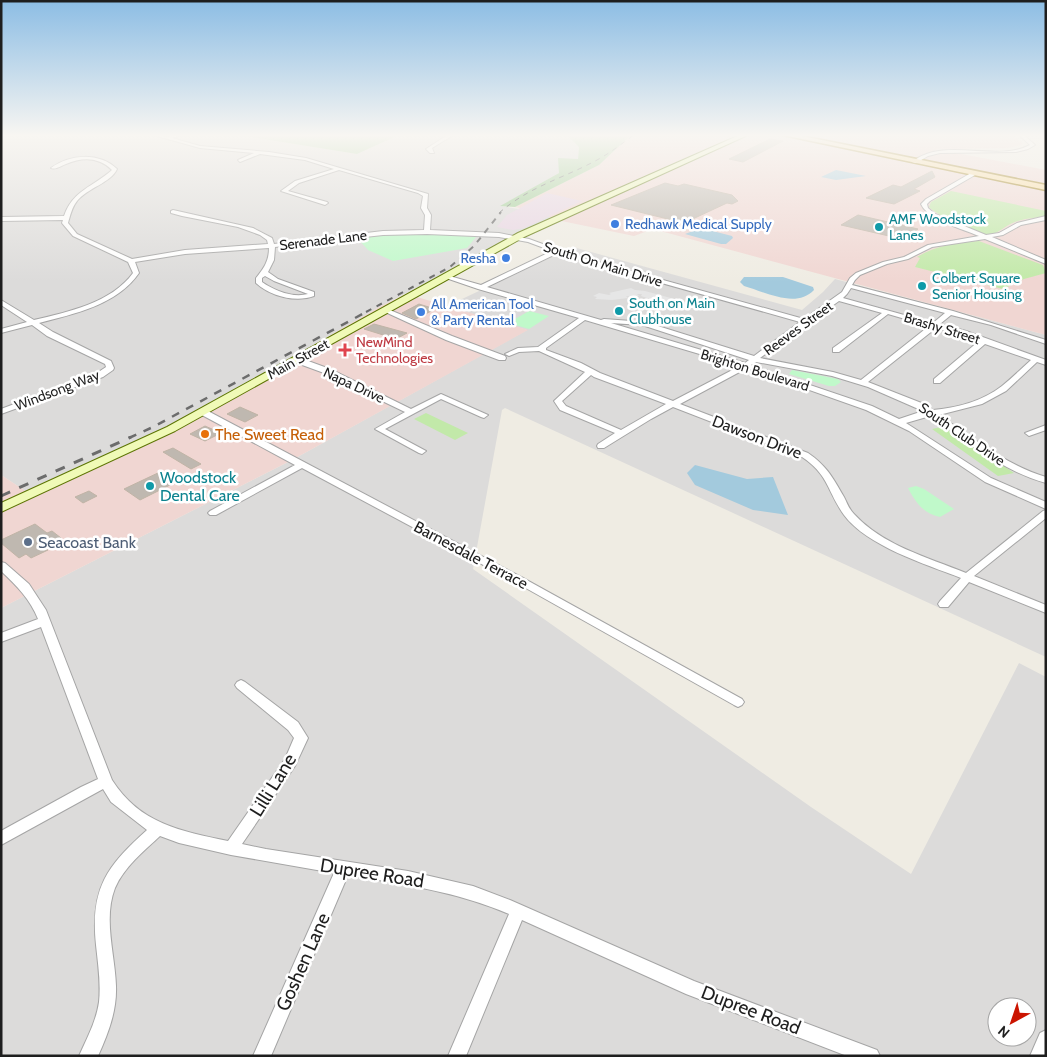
<svg xmlns="http://www.w3.org/2000/svg" width="1047" height="1057" font-family="Cabin,sans-serif">
	<rect width="100%" height="100%" fill="#efece3"/>
	<path fill="#dcdbda" fill-rule="evenodd" d="M1,134H232L357,154L401,134H566L579,147L578,159L559,173L501,206L544,213L552,219L381,306L196,413L27,492L1,475Z
		M573,247L802,310L823,292L835,279L1046,335V657L505,408L502,410L473,569L811,807L911,874L1019,663L1046,677V1056H1V608L292,460L527,330L447,306ZM997,1007H1027V1037H997Z"/>
	<path fill="#f0d6d2" d="M632,134H855L867,136L872,134H1009L1023,143L1021,145L1008,148L935,149L1046,170V335L653,229L634,236L552,219L544,213L515,207L599,165Z
		M410,292L417,297L528,330L292,460L1,608V475L27,492L196,413L381,306Z"/>
	<path fill="#e8d5e3" d="M547,193L582,201L524,228L513,230L497,227L507,215Z"/>
	<path fill="#c2e9a9" d="M951,191L1046,211V216C1036,218 1025,218 1015,222C1005,225 999,234 988,235C977,235 936,215 929,207L931,202Z
		M979,241L1043,265L1046,273L1024,279L1003,289L915,267L920,258L917,257C934,246 959,242 979,241Z
		M426,413L468,433L455,440L414,419Z
		M946,426L1014,473L998,476L932,429Z"/>
	<path fill="#a2ce98" d="M232,134H401L357,154Z
		M566,134H632L599,165L515,207L500,206L559,173L558,158L578,159L579,147Z"/>
	<path fill="#c0f9ca" d="M401,234H446L476,237L467,248L393,261L368,250L357,238Z
		M529,311L549,316L529,329L508,323Z
		M792,370L838,379L841,382L835,386H829L789,374Z
		M916,486L924,489L954,509L940,517C923,513 916,503 908,488Z"/>
	<path fill="#e6e6e6" d="M631,288L635,290L645,291L689,303L684,306H677L657,300L659,299L657,298L653,300L641,296L642,294H637L639,296L633,297L626,296L628,298L612,300L595,299L597,297L593,296L599,293L609,295L611,294L609,293Z"/>
	<path fill="#a3cadd" d="M836,170L866,176L836,180L821,177Z
		M701,228L732,236L733,238L726,244H721L685,234Z
		M744,277H783L813,287L814,290C796,309 765,292 744,286L740,282Z
		M695,465L747,479L773,477L788,515L753,510L695,485L687,473Z"/>
	<g fill="none" stroke-linecap="round" stroke-linejoin="round">
		<path stroke="#a3cadd" stroke-width="1" d="M1,138L12,134"/>
	</g>
	<path fill="#bfb8b0" stroke="#c0b4a6" d="M770,139L783,141L743,162L729,159Z
		M932,171L935,177L914,189L920,191L894,204L866,198L893,185L901,187Z
		M665,183L678,186L684,184L732,195L738,201L732,204L727,203L684,223L611,205Z
		M858,215L918,229L902,239L841,225Z
		M419,304L435,309L416,319L402,313Z
		M374,324L407,333L396,339L364,329Z
		M240,407L258,415L245,422L227,414Z
		M205,426L221,433L205,441L190,434Z
		M173,448L201,464L191,469L163,452Z
		M160,472L176,482L140,500L124,489Z
		M89,491L97,496L83,503L75,497Z
		M35,524L47,533L52,531L61,538L45,547L48,550L31,558L26,554L19,558L1,543V540Z"/>
	<g fill="none" stroke-linecap="round" stroke-linejoin="round">
		<defs>
			<path id="street" d="M150,134L166,137L186,134L172,138L200,146L269,152L306,158L428,194L427,208L431,215L430,230L499,233L529,239L573,255L804,319L842,292L850,278L856,273L883,262L904,257L928,245L979,236C963,229 928,220 921,204L926,199L971,173H975V175L930,201L927,204L928,208L935,214L986,235L999,233L1017,223L1046,216V220L1021,225L1003,235L992,237L1046,260V264L985,239L932,247L908,259L887,264L860,275L855,280L852,285L953,311L1046,340V344L991,325L951,315L940,324L966,331L1046,360V365L1037,362L1006,391L982,404L939,415C973,438 1006,465 1046,477V483C1002,471 967,441 930,416L906,423L991,478L1046,502V509L985,482L909,431L866,410L747,368L680,404L808,453C827,466 833,478 844,497C847,503 849,509 854,514C882,545 927,557 966,573L1043,511L1046,510V518L974,576L1046,605V613L969,582L948,607H940L938,604L940,601L961,578C925,564 867,546 844,515C827,491 829,475 802,457L673,407L651,419L604,448H598L597,446L598,444L615,433L560,410L554,401L585,372L539,351L519,352L509,356L505,354L518,348L538,347L579,318L478,289L443,277L446,275L481,285L552,251L528,242L499,237L427,234L383,235L275,247L274,260L268,272L278,279L314,292V296C296,303 270,296 256,283V278C264,268 269,261 269,248L185,254L135,262L139,273C117,305 74,314 39,323L53,332L111,361L114,368L113,370L103,377L1,414V409L97,373L106,367L105,364L47,336L32,325L1,333V329L27,322L1,305V300L34,320C68,312 111,303 133,273L128,262L73,236L62,223L63,220L1,221V217L64,216C73,190 93,187 112,170C99,157 82,157 66,164C60,166 56,170 51,168C70,154 99,152 117,169C111,183 87,188 77,201C72,207 70,216 68,223L77,234L132,259L185,250L268,244L267,240L260,235L238,227L182,216L171,213V211L173,210L253,228L272,238L274,244L383,231L424,230L425,215L421,208L423,196L418,193L339,170L299,183L288,191L327,202L328,203L325,205L281,191L295,181L334,169L305,160L260,154L240,162L238,160L254,153L200,148ZM558,253L569,257L800,322L754,356L645,322L604,319L601,320L487,287ZM265,276L274,281L308,294C293,298 275,291 262,282V278ZM851,288L945,313L933,323L843,298L847,294ZM839,301L882,313L833,348V352H839L888,314L929,326L861,380L833,372L760,358ZM585,320L740,366L673,401L600,373L581,363L546,350V348ZM611,323L642,325L749,360L745,363ZM936,328L979,341L934,379V383H940L985,344L1031,360C1021,369 1012,378 1002,386C983,401 956,408 933,410L924,404L868,382ZM756,362L832,376L868,387L923,411L899,419L872,406L751,365ZM591,375L594,377L666,404L621,430L566,406L562,401Z
				M449,134H455L432,148L434,153H430L426,149Z
				M1018,134H1023L1035,145L1028,149L1016,152L940,153L928,156L916,163L912,162C944,136 996,163 1030,145Z
				M385,308L452,336L505,356L506,358L505,360H499L446,340L383,311L382,310Z
				M294,358H300L330,369L411,409L441,394L488,415L484,418L481,417L441,399L385,429L426,451L422,454L419,453L375,429L405,412L324,373L294,362Z
				M200,410H206L523,578L742,699L744,702L742,705L738,707L734,705L515,582L302,468L216,515H210L208,513L210,511L295,465L200,414Z
				M1046,425V430L1029,436L1025,433Z
				M1,562L5,563L29,584L46,610L112,780C140,824 181,831 228,841L285,759L294,738L288,730L237,688L235,685L237,682L241,680L245,682L298,722L308,738L295,766L242,844L266,849L408,871L473,886L510,900L694,981L877,1050L880,1056H847L686,994L522,920L466,1056H448L509,914C458,892 403,884 348,875L271,1056H253L334,873L231,855L179,843L160,836C144,851 124,867 115,888C103,919 115,954 116,986C117,1011 108,1034 98,1056H79C87,1038 96,1022 99,1002C101,983 98,964 96,945C90,888 107,866 147,830L111,802L103,789L1,845V831L81,787L98,779L41,627L1,642V633L38,619C30,599 17,586 1,571Z
				M1046,1030V1056H1030L1040,1033Z"/>
			<path id="secondary" d="M742,134H750L524,237L175,431L1,512V503L167,427L518,233Z"/>
			<path id="primary" d="M778,134H792L1046,185V190Z"/>
		</defs>
		<use href="#street" stroke="#a5a5a5" stroke-width="2"/>
		<use href="#secondary" stroke="#5d7504" stroke-width="2"/>
		<use href="#primary" stroke="#977400" stroke-width="3"/>
		<use href="#street" fill="#fff" fill-rule="evenodd"/>
		<use href="#secondary" fill="#f0fab7" fill-rule="evenodd"/>
		<use href="#primary" fill="#fcdc9b" fill-rule="evenodd"/>
		<path stroke="#6c6c6c" stroke-width="1" stroke-dasharray="5 5" stroke-linecap="butt" d="M499,213C530,186 562,179 597,160C610,153 623,143 635,134"/>
		<path stroke="#6c6c6c" stroke-width="2" stroke-dasharray="6 6" stroke-linecap="butt" d="M366,312L450,267L474,246L501,212"/>
		<path stroke="#6c6c6c" stroke-width="2.5" stroke-dasharray="8 8" stroke-linecap="butt" d="M129,438L153,427L368,311"/>
		<path stroke="#6c6c6c" stroke-width="3" stroke-dasharray="10 10" stroke-linecap="butt" d="M1,496L131,437"/>
	</g>
	<linearGradient id="sky" x2="0" y2="1"><stop stop-color="#8cbde4"/><stop offset="0.48" stop-color="#f8f6f2"/><stop offset="1" stop-color="#f8f6f2" stop-opacity="0"/></linearGradient>
	<rect width="1047" height="282" fill="url(#sky)"/>
	<g fill="#3f7fe0" stroke="#fff" stroke-width="2">
		<circle cx="615" cy="224" r="5"/>
		<circle cx="506" cy="258" r="5"/>
		<circle cx="421" cy="312" r="5"/>
	</g>
	<g fill="#0f9aa8" stroke="#fff" stroke-width="2">
		<circle cx="879" cy="227" r="5"/>
		<circle cx="922" cy="286" r="5"/>
		<circle cx="619" cy="311" r="5"/>
		<circle cx="150" cy="486" r="5"/>
	</g>
	<path fill="#e0444e" stroke="#fff" stroke-width="2" d="M342.5 342.5h5v5h5v5h-5v5h-5v-5h-5v-5h5z"/>
	<circle fill="#e8710a" stroke="#fff" stroke-width="2" cx="205" cy="434" r="5"/>
	<circle fill="#5c6f8a" stroke="#fff" stroke-width="2" cx="28" cy="542" r="5"/>
	<g text-anchor="middle" dominant-baseline="central" stroke-width="5" stroke-linejoin="round" paint-order="stroke">
		<g font-size="14" fill="#0d838f" stroke="#fff" text-anchor="start">
			<text x="889" y="219">AMF Woodstock<tspan x="889" dy="16">Lanes</tspan></text>
			<text x="932" y="278">Colbert Square<tspan x="932" dy="16">Senior Housing</tspan></text>
			<text x="629" y="303">South on Main<tspan x="629" dy="16">Clubhouse</tspan></text>
		</g>
		<g font-size="14" fill="#366cbe" stroke="#fff" text-anchor="start">
			<text x="625" y="224">Redhawk Medical Supply</text>
			<text x="496" y="258" text-anchor="end">Resha</text>
			<text x="431" y="304">All American Tool<tspan x="431" dy="16">&amp; Party Rental</tspan></text>
		</g>
		<g font-size="14" fill="#1e1e1e" stroke="#fff">
			<text transform="translate(323 240) rotate(-7)">Serenade Lane</text>
			<text transform="translate(603 264) rotate(17)">South On Main Drive</text>
			<text transform="translate(798 328) rotate(-36)">Reeves Street</text>
			<text transform="translate(942 328) rotate(17)">Brashy Street</text>
			<text transform="translate(298 359) rotate(-29)">Main Street</text>
			<text transform="translate(755 370) rotate(17)">Brighton Boulevard</text>
			<text transform="translate(354 385) rotate(25)">Napa Drive</text>
			<text transform="translate(57 390) rotate(-21)">Windsong Way</text>
			<text transform="translate(962 434) rotate(34)">South Club Drive</text>
		</g>
		<g font-size="14" fill="#be3a42" stroke="#fff" text-anchor="start">
			<text x="356" y="342">NewMind<tspan x="356" dy="16">Technologies</tspan></text>
		</g>
		<g font-size="16" fill="#c56008" stroke="#fff" text-anchor="start">
			<text x="215" y="434">The Sweet Read</text>
		</g>
		<g font-size="16" fill="#1e1e1e" stroke="#fff">
			<text transform="translate(757 437) rotate(21)">Dawson Drive</text>
			<text transform="translate(471 555) rotate(28)">Barnesdale Terrace</text>
		</g>
		<g font-size="16" fill="#0d838f" stroke="#fff" text-anchor="start">
			<text x="160" y="477">Woodstock<tspan x="160" dy="18">Dental Care</tspan></text>
		</g>
		<g font-size="16" fill="#4e5e75" stroke="#fff" text-anchor="start">
			<text x="38" y="542">Seacoast Bank</text>
		</g>
		<g font-size="19" fill="#1e1e1e" stroke="#fff">
			<text transform="translate(273 785) rotate(-58)">Lilli Lane</text>
			<text transform="translate(372 873) rotate(9)">Dupree Road</text>
			<text transform="translate(303 962) rotate(-66)">Goshen Lane</text>
			<text transform="translate(751 1010) rotate(21)">Dupree Road</text>
		</g>
	</g>
	<rect width="1047" height="1057" fill="none" stroke="#1e1e1e" stroke-width="5"/>
	<g transform="translate(1012 1022) rotate(220)"><circle r="24" fill="#ffffff" stroke="#a5a5a5"/>
	<path d="M0-4L9 19L0 12L-9 19Z" fill="#cb1400"/>
	<text y="-8" font-size="14" font-weight="bold" text-anchor="middle" fill="#1e1e1e">N</text>
	</g>
</svg>
